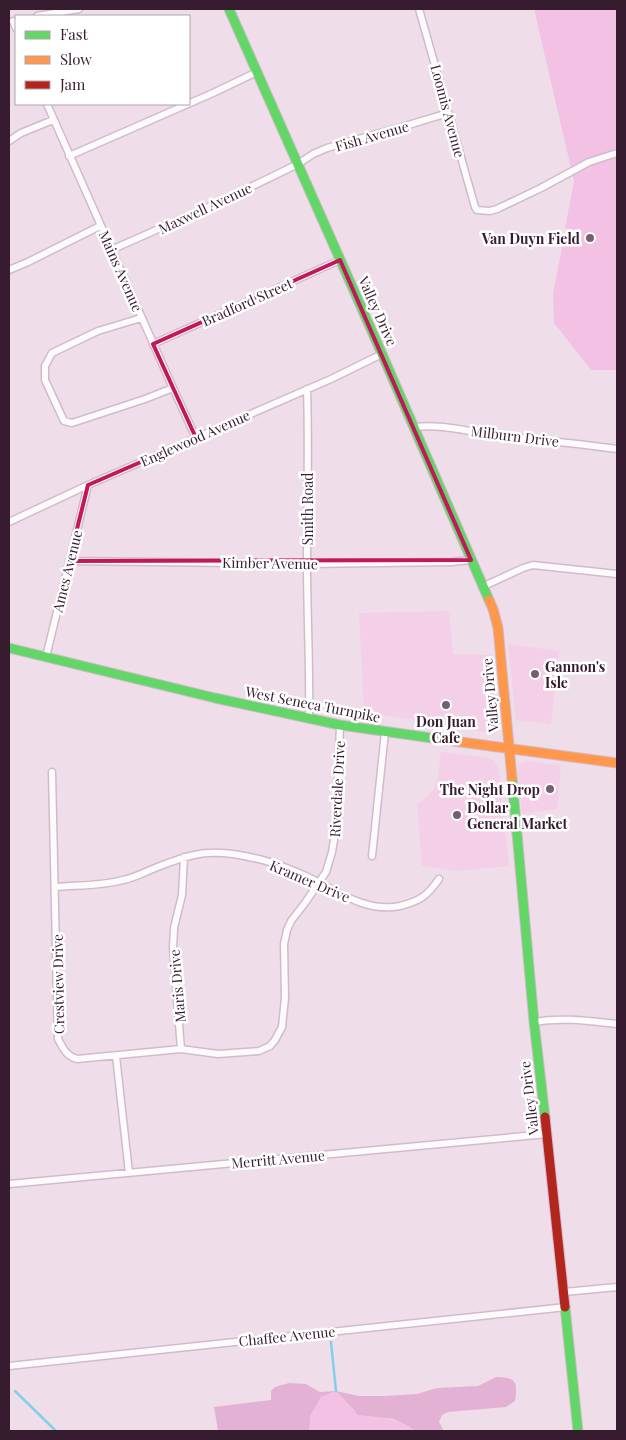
<svg xmlns="http://www.w3.org/2000/svg" width="626" height="1440" font-family="'Playfair Display',serif">
	<rect width="100%" height="100%" fill="#efdee9"/>
	<path fill="#f3d0e7" d="M449,611L453,654L492,655L496,729L490,732L462,729L437,726L420,721L364,712L359,613Z
		M508,644L559,651L551,724L516,720Z
		M441,752L488,758L493,760L497,765L499,771L509,866L458,871L422,866L417,804L428,796L433,790L438,778Z
		M526,761L561,765L557,809L522,814L517,772L518,767L521,763Z"/>
	<path fill="#f3c1e4" d="M534,9H617V370H591L554,323L553,294L566,227L565,226L566,223L574,181Z
		M336,1391L354,1410L357,1415C379,1418 396,1417 415,1431H300L321,1397Z"/>
	<path fill="#e3b1d4" d="M496,1377C516,1377 518,1382 515,1401L506,1407L448,1412L442,1415L439,1422L444,1431H415L408,1426L393,1419L357,1415L354,1410L336,1391L321,1397L310,1416L309,1431H218L214,1407L271,1400V1391L275,1387L289,1383L306,1384L320,1392L336,1391L359,1396H384L417,1394L437,1388L478,1386Z"/>
	<g fill="none" stroke-linecap="round" stroke-linejoin="round">
		<path stroke="#80d0e9" stroke-width="2.5" d="M331,1342L336,1391
			M15,1391L56,1431"/>
		<defs>
			<path id="street" d="M419,9L475,207L477,210L490,211L497,209L541,188L589,162L617,153
				M37,16L79,9
				M13,21L16,28
				M47,104L173,388L196,438
				M9,141L21,133L53,120
				M69,156L213,93L257,72
				M111,250L224,200L298,164L313,154L327,148L405,126L448,113
				M9,270L28,262L100,226
				M141,318L98,331L52,353L45,366V380L64,421L72,423L145,399L173,388
				M153,344L340,260
				M307,389C309,447 307,504 307,562C307,614 310,667 309,719
				M414,427C439,424 462,430 487,434C530,439 574,443 617,449
				M9,522L88,485L331,379L382,354
				M69,561L307,564L452,562L471,560
				M484,586L523,568L533,565L617,574
				M46,657L88,485
				M52,772L58,1039C63,1048 66,1056 77,1059L181,1049L218,1054L259,1051L270,1046L275,1040L282,1027L285,998L284,944L287,930L291,921L305,903L326,872L332,852L336,828L340,725
				M372,856L385,732
				M55,887C78,885 102,886 123,880C134,878 145,872 155,868C195,852 212,848 254,858C273,862 290,869 308,877C337,891 366,913 400,906C420,901 427,896 439,879
				M534,1022C562,1017 589,1021 617,1024
				M181,1049L173,948L174,928L182,895L184,857
				M116,1056L129,1173
				M9,1184L547,1134
				M564,1292L617,1287
				M9,1366L566,1307"/>
			<path id="fast" d="M229,9L382,354L489,600
				M9,648L215,698L340,725L446,740
				M512,778L534,1022L545,1117
				M565,1307L578,1431"/>
			<path id="slow" d="M489,600L493,609L498,628L512,778
				M446,740L617,763"/>
			<path id="jam" d="M545,1117L565,1307"/>
		</defs>
		<use href="#street" stroke="#d1bbcb" stroke-width="9"/>
		<use href="#fast" stroke="#d1bbcb" stroke-width="11"/>
		<use href="#slow" stroke="#d1bbcb" stroke-width="11"/>
		<use href="#jam" stroke="#d1bbcb" stroke-width="11"/>
		<use href="#street" stroke="#fdfafc" stroke-width="6"/>
		<use href="#fast" stroke="#63d668" stroke-width="9"/>
		<use href="#slow" stroke="#ff974d" stroke-width="9"/>
		<use href="#jam" stroke="#b3261e" stroke-width="9"/>
	</g>
	<path fill="none" stroke="#c2185b" stroke-width="4" stroke-linejoin="round" d="M340,260L471,560L69,561L88,485L196,438L153,344Z"/>
	<g fill="#775f70" stroke="#fff" stroke-width="2">
		<circle cx="590" cy="238" r="5"/>
		<circle cx="535" cy="674" r="5"/>
		<circle cx="446" cy="705" r="5"/>
		<circle cx="550" cy="789" r="5"/>
		<circle cx="457" cy="815" r="5"/>
	</g>
	<g text-anchor="middle" dominant-baseline="central" stroke-width="5" stroke-linejoin="round" paint-order="stroke">
		<g font-size="14" fill="#371b2f" stroke="#fff">
			<text transform="translate(448 111) rotate(75)">Loomis Avenue</text>
			<text transform="translate(372 136) rotate(-16)">Fish Avenue</text>
			<text transform="translate(205 208) rotate(-25)">Maxwell Avenue</text>
			<text transform="translate(121 271) rotate(66)">Mains Avenue</text>
			<text transform="translate(247 302) rotate(-24)">Bradford Street</text>
			<text transform="translate(378 311) rotate(66)">Valley Drive</text>
			<text transform="translate(515 436) rotate(7)">Milburn Drive</text>
			<text transform="translate(195 438) rotate(-24)">Englewood Avenue</text>
			<text transform="translate(307 509) rotate(-90)">Smith Road</text>
			<text transform="translate(270 563) rotate(1)">Kimber Avenue</text>
			<text transform="translate(67 571) rotate(-76)">Ames Avenue</text>
			<text transform="translate(490 695) rotate(-95)">Valley Drive</text>
			<text transform="translate(313 704) rotate(11)">West Seneca Turnpike</text>
			<text transform="translate(337 789) rotate(-87)">Riverdale Drive</text>
			<text transform="translate(310 881) rotate(23)">Kramer Drive</text>
			<text transform="translate(58 984) rotate(-91)">Crestview Drive</text>
			<text transform="translate(177 986) rotate(-95)">Maris Drive</text>
			<text transform="translate(529 1098) rotate(-97)">Valley Drive</text>
			<text transform="translate(278 1159) rotate(-5)">Merritt Avenue</text>
			<text transform="translate(287 1336) rotate(-6)">Chaffee Avenue</text>
		</g>
		<g font-size="14" font-weight="bold" fill="#371b2f" stroke="#fff" text-anchor="end">
			<text x="580" y="238">Van Duyn Field</text>
			<text x="545" y="666" text-anchor="start">Gannon's<tspan x="545" dy="16">Isle</tspan></text>
			<text x="446" y="721" text-anchor="middle">Don Juan<tspan x="446" dy="16">Cafe</tspan></text>
			<text x="540" y="789">The Night Drop</text>
			<text x="467" y="807" text-anchor="start">Dollar<tspan x="467" dy="16">General Market</tspan></text>
		</g>
	</g>
	<rect width="626" height="1440" fill="none" stroke="#371b2f" stroke-width="20"/>
	<rect x="15" y="15" width="175" height="90" fill="#ffffff" stroke="#afa4ac"/>
	<rect x="25" y="31" width="25" height="8" fill="#63d668" stroke="#afa4ac"/>
	<text x="60" y="40" font-size="15" fill="#371b2f">Fast</text>
	<rect x="25" y="56" width="25" height="8" fill="#ff974d" stroke="#afa4ac"/>
	<text x="60" y="65" font-size="15" fill="#371b2f">Slow</text>
	<rect x="25" y="81" width="25" height="8" fill="#b3261e" stroke="#afa4ac"/>
	<text x="60" y="90" font-size="15" fill="#371b2f">Jam</text>
</svg>
